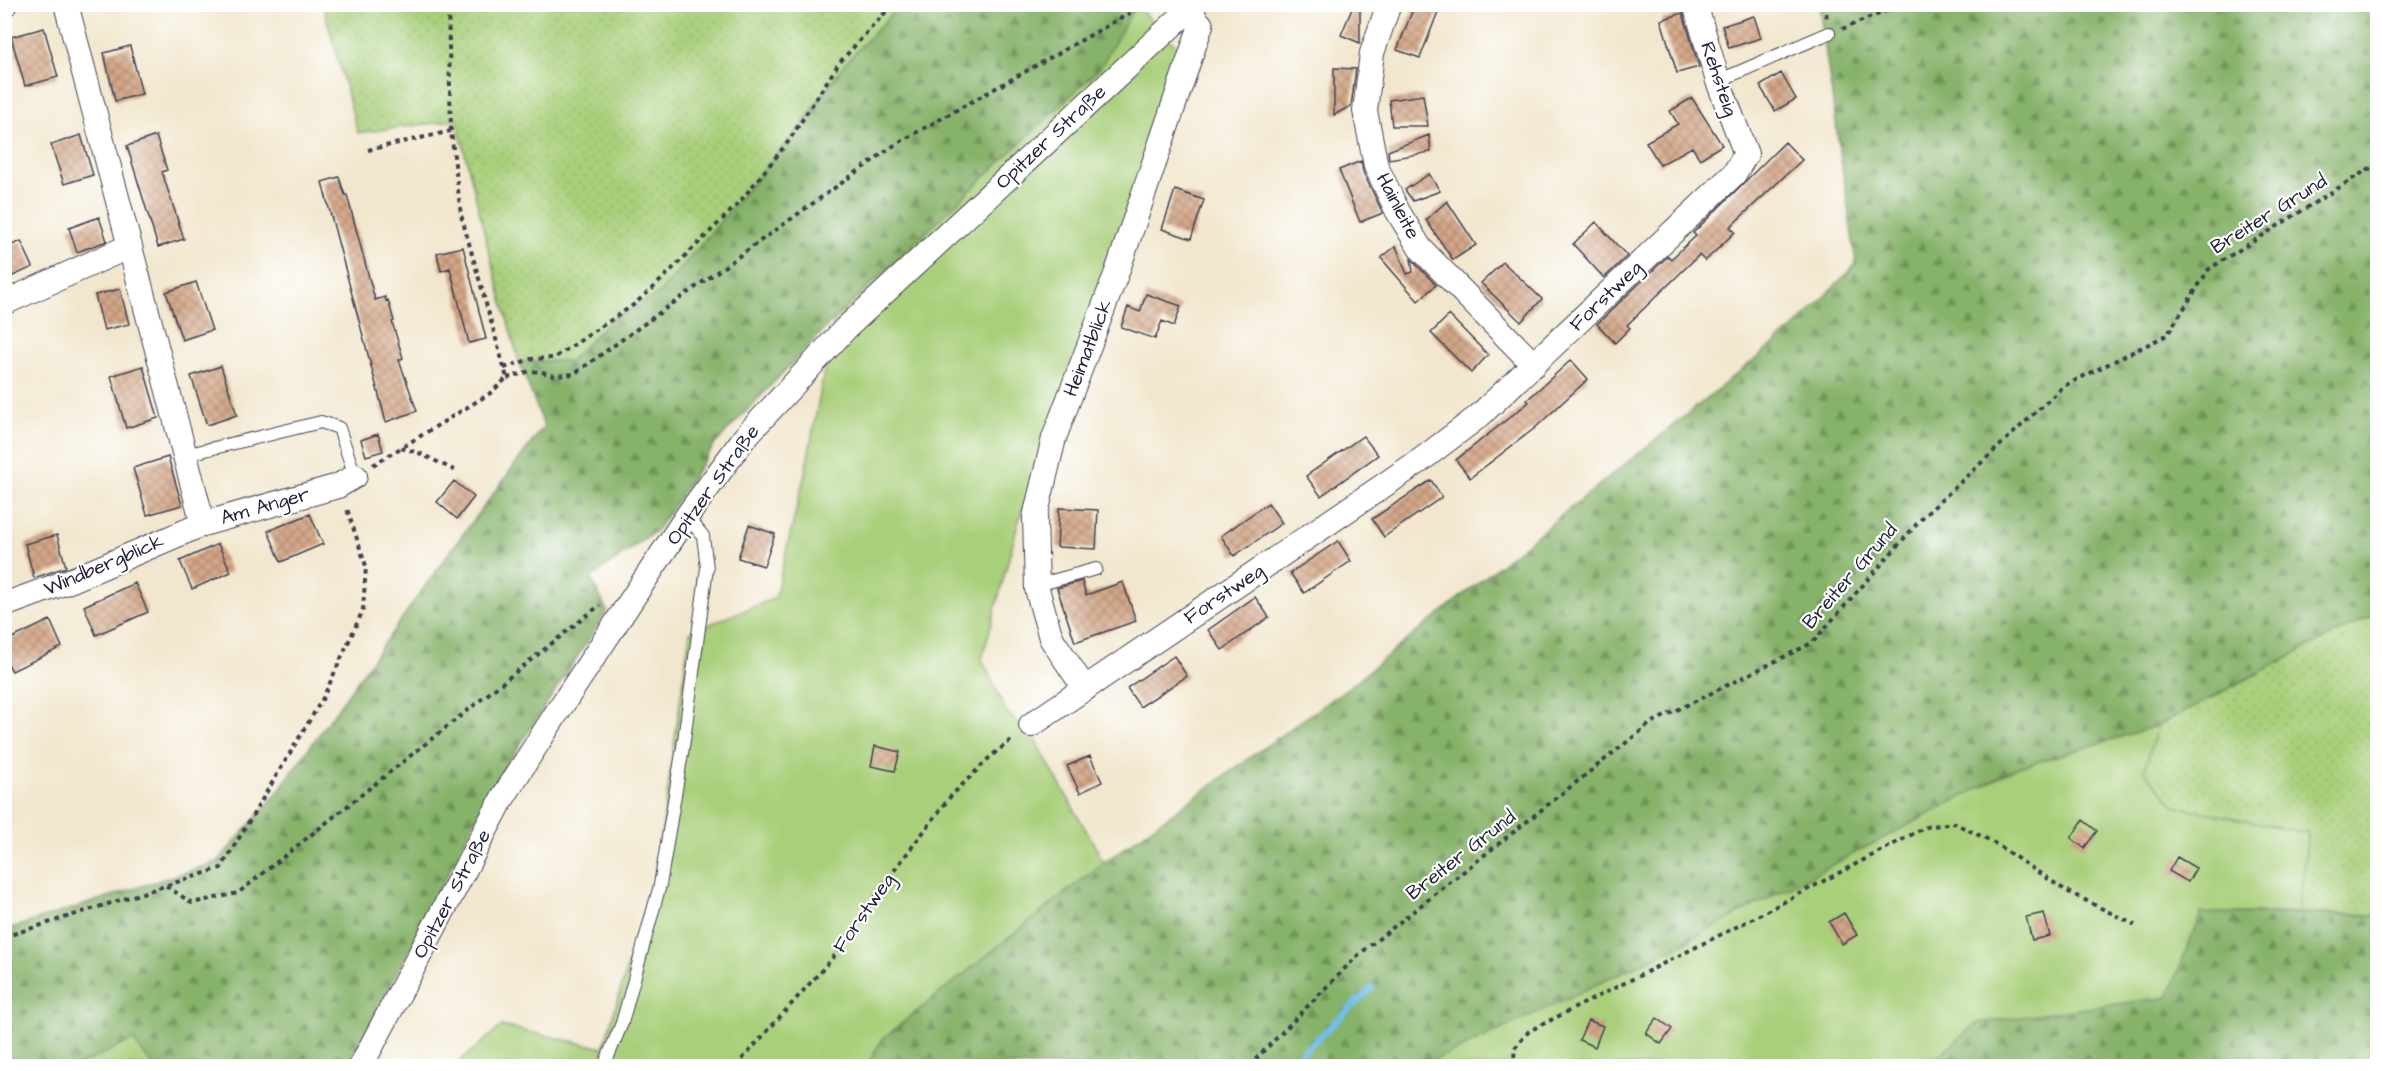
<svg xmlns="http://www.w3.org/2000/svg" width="2382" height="1071" font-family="'Architects Daughter',sans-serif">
	<defs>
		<pattern id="grass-dots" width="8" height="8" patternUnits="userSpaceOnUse" patternTransform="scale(1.5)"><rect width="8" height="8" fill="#a8cf79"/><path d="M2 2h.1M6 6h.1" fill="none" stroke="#90b16a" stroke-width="1.8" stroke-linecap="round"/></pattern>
		<pattern id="forest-firs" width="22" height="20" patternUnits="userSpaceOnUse" patternTransform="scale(1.5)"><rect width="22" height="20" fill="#86b269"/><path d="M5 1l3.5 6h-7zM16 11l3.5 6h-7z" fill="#6d9058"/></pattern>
		<pattern id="building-cross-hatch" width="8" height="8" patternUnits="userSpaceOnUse" patternTransform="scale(1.5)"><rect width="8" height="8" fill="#d4a787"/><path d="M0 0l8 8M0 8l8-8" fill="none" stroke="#ac8870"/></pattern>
	</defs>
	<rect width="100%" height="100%" fill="#fff"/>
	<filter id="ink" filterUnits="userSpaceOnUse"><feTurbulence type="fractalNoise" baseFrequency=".0167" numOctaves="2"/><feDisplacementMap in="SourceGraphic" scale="12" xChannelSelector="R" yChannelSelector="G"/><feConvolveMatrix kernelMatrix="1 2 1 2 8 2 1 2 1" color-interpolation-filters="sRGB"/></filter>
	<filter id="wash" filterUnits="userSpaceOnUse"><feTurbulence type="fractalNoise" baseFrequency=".008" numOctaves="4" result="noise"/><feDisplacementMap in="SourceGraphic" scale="24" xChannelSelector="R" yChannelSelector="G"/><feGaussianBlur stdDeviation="1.35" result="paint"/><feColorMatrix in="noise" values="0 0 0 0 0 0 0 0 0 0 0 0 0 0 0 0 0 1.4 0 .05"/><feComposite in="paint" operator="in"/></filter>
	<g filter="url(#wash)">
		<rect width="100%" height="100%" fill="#f2e7ce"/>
		<path fill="url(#grass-dots)" stroke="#65785a" stroke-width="1.5" d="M323,5H900L843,66L766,176L660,294L612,319L570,361L519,362L489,252L457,120L358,133Z
			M2377,613V915L2298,913L2308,833L2175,806L2144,771L2157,726L2308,647Z"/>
		<path fill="url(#forest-firs)" stroke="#546a52" stroke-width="1.5" d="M900,5H1136L1100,68L834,319L715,444L657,530L591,578L607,611L491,789L350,1066H153L133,1041L77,1066H5V930L217,862L274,797L446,557L544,426L519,362L570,361L612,319L660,293L807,119L843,66Z
			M1819,5H2377V613L2308,647L2157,726L2017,768L1672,949L1462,1048L1419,1066H867L881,1040L1104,862L1350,686L1795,327L1856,264Z
			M2201,913L2377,915V1066H1926L1977,1023L2168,997Z"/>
		<path fill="#a8cf79" stroke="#65785a" stroke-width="1.5" d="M1136,5L1183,53L1113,264L1019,520L982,659L1007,713L1032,735L1104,862L881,1040L867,1066H454L502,1026L603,1048L656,873L690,632L775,598L805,473L834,319L1100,68Z
			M2157,726L2144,771L2175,806L2308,833L2298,913H2201L2168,997L1977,1023L1926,1066H1419L1462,1048L1672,949L2017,768Z
			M133,1040L153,1066H77Z"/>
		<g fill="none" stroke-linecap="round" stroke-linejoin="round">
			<path stroke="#71c0eb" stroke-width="6" d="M1288,1066L1372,988"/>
		</g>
		<g id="blocks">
			<path fill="url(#building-cross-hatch)" d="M1354,4H1360V43L1341,35Z
				M1415,4H1441L1420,58L1397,50Z
				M1683,13L1699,67L1677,73L1661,20Z
				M1754,16L1761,38L1729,48L1722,26Z
				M44,28L58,77L25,86L11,37Z
				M130,46L142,94L115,101L104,53Z
				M1334,68L1356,69L1351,106L1334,115Z
				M1781,73L1796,99L1775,111L1760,86Z
				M1423,95L1428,126H1392L1389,100Z
				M1692,98L1722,145L1700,159L1692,147L1660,165L1646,142L1678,124L1670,111Z
				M81,135L93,175L64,184L51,145Z
				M1429,135L1431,152L1389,159L1388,151Z
				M156,136L167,170L162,172L184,239L158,247L127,146Z
				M1785,142L1802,160L1730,227L1735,232L1705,261L1699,255L1627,325L1630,328L1615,343L1597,324L1668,256L1671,259L1696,236L1693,233Z
				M1361,161L1363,172L1383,213L1360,222L1339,170Z
				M1429,174L1440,191L1413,201L1405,190Z
				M339,177L345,195H347L375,300L385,297L386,301L388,300L394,321L392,322L403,358L399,360L417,411L386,422L322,182Z
				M1175,190L1204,200L1191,239L1162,229Z
				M1447,201L1476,245L1453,260L1426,220Z
				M99,217L107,241L77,252L69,228Z
				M1596,222L1627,256L1604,278L1573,244Z
				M21,241L33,267L4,280V249Z
				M1396,246L1407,274L1413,272L1411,259L1436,285L1418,301L1381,258Z
				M463,247L486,339L469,343L450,268L441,271L437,253Z
				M1503,262L1542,299L1521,322L1481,283Z
				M196,282L212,330L182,340L166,292Z
				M120,289L129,324L104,330L95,295Z
				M1146,294L1181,306L1174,326L1162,321L1155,339L1121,327L1128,307L1140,312Z
				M1449,315L1488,355L1471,373L1431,333Z
				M1571,360L1588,379L1535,428L1470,478L1456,460L1529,402L1527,400Z
				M143,366L158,418L126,428L111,376Z
				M221,366L237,415L207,425L191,376Z
				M378,434L383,451L366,456L361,440Z
				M1363,436L1378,455L1321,496L1306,476Z
				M168,457L182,505L147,515L133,468Z
				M1431,480L1442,497L1384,537L1372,519Z
				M454,481L474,497L457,519L437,502Z
				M1268,503L1282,523L1234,556L1221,536Z
				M1059,508L1098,510L1096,549L1057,547Z
				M310,514L323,544L281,562L268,531Z
				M749,525L775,534L764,566L738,558Z
				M57,535L66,567L34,578L25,544Z
				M1338,541L1351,561L1304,593L1290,573Z
				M218,544L231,572L192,589L180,561Z
				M1082,581L1086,595L1123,582L1136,621L1075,642L1057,588Z
				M135,583L148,612L96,635L84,606Z
				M1255,597L1269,617L1222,650L1208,630Z
				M50,620L62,647L12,671L4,656V642Z
				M1174,656L1187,676L1140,707L1127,688Z
				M875,746L900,752L895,771L871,766Z
				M1090,756L1102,782L1080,793L1067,766Z
				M2083,820L2097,831L2084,848L2071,838Z
				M2177,857L2196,868L2188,882L2169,871Z
				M1844,913L1857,935L1842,944L1829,922Z
				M2044,913L2050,936L2032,940L2026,917Z
				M1657,1018L1672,1029L1661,1044L1646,1033Z
				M1588,1020L1603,1026L1595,1047L1579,1040Z"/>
		</g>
	</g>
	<g filter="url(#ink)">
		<use href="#blocks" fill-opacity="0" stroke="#414051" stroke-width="1.5"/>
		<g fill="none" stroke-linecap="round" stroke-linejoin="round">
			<defs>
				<path id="service" d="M1718,81L1829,33
					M185,455L321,422L339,428L355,476
					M1037,585L1096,569
					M604,1066L622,1023L660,885L683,747L707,568L703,536L687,516"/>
				<path id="minor" d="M66,4L203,524
					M1389,4L1372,53L1365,111L1376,166L1397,210L1420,248L1534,365
					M4,5L5,4
					M4,303L130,246
					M4,605L72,580L203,524L338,486L355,476
					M1085,689L1051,638L1037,589L1035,517L1054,438L1117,272L1201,25L1188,10
					M1031,725L1421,460L1479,416L1734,174L1746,154L1718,81L1695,4
					M361,1066L502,799L554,717L687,516L745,437L845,329L1195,4"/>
			</defs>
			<use href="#service" stroke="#414051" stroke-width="14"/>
			<use href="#minor" stroke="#414051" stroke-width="26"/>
			<path stroke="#414051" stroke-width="4" stroke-dasharray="4.5 4.5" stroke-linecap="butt" d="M1825,4L1827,19
				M1842,29L1904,4
				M368,150L451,131
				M504,368L531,359L554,358L632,306L653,288L738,204L788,142L839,63L893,4
				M507,378L530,371L542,372L555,376L574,374L896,144L1146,4
				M401,448L419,453L456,471
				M373,465L489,394L507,378L461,215L451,131L448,4
				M166,886L192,903L238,893L600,605
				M4,937L221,868L323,698L363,610L366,566L346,506
				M736,1066L838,952L887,880L950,797L991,756L1014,738
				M1249,1066L1357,956L1651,723L1812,643L1923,517L2064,386L2167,335L2209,269L2378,163
				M1515,1066L1514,1049L1529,1031L1744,923L1926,827L1954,823L1991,841L2065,890L2135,925"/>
			<use href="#service" stroke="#fff" stroke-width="12"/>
			<use href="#minor" stroke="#fff" stroke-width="24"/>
		</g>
	</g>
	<g text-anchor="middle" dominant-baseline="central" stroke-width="4.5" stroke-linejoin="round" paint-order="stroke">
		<g font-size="20" fill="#22223b" stroke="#fff">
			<text transform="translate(1719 79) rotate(71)">Rehsteig</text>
			<text transform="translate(1051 137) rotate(-43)">Opitzer Straße</text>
			<text transform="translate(1398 206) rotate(62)">Hainleite</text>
			<text transform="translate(2269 214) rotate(-32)">Breiter Grund</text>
			<text transform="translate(1606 296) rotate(-44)">Forstweg</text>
			<text transform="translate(1088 348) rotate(-69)">Heimatblick</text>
			<text transform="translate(713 485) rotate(-54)">Opitzer Straße</text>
			<text transform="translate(265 506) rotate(-16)">Am Anger</text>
			<text transform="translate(104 565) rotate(-23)">Windbergblick</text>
			<text transform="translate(1850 576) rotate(-49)">Breiter Grund</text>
			<text transform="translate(1224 594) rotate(-34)">Forstweg</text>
			<text transform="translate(1461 855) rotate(-38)">Breiter Grund</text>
			<text transform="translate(452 894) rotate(-62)">Opitzer Straße</text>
			<text transform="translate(864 913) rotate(-55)">Forstweg</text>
		</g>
	</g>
	<rect width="2382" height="1071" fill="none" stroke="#fff" stroke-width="24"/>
</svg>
